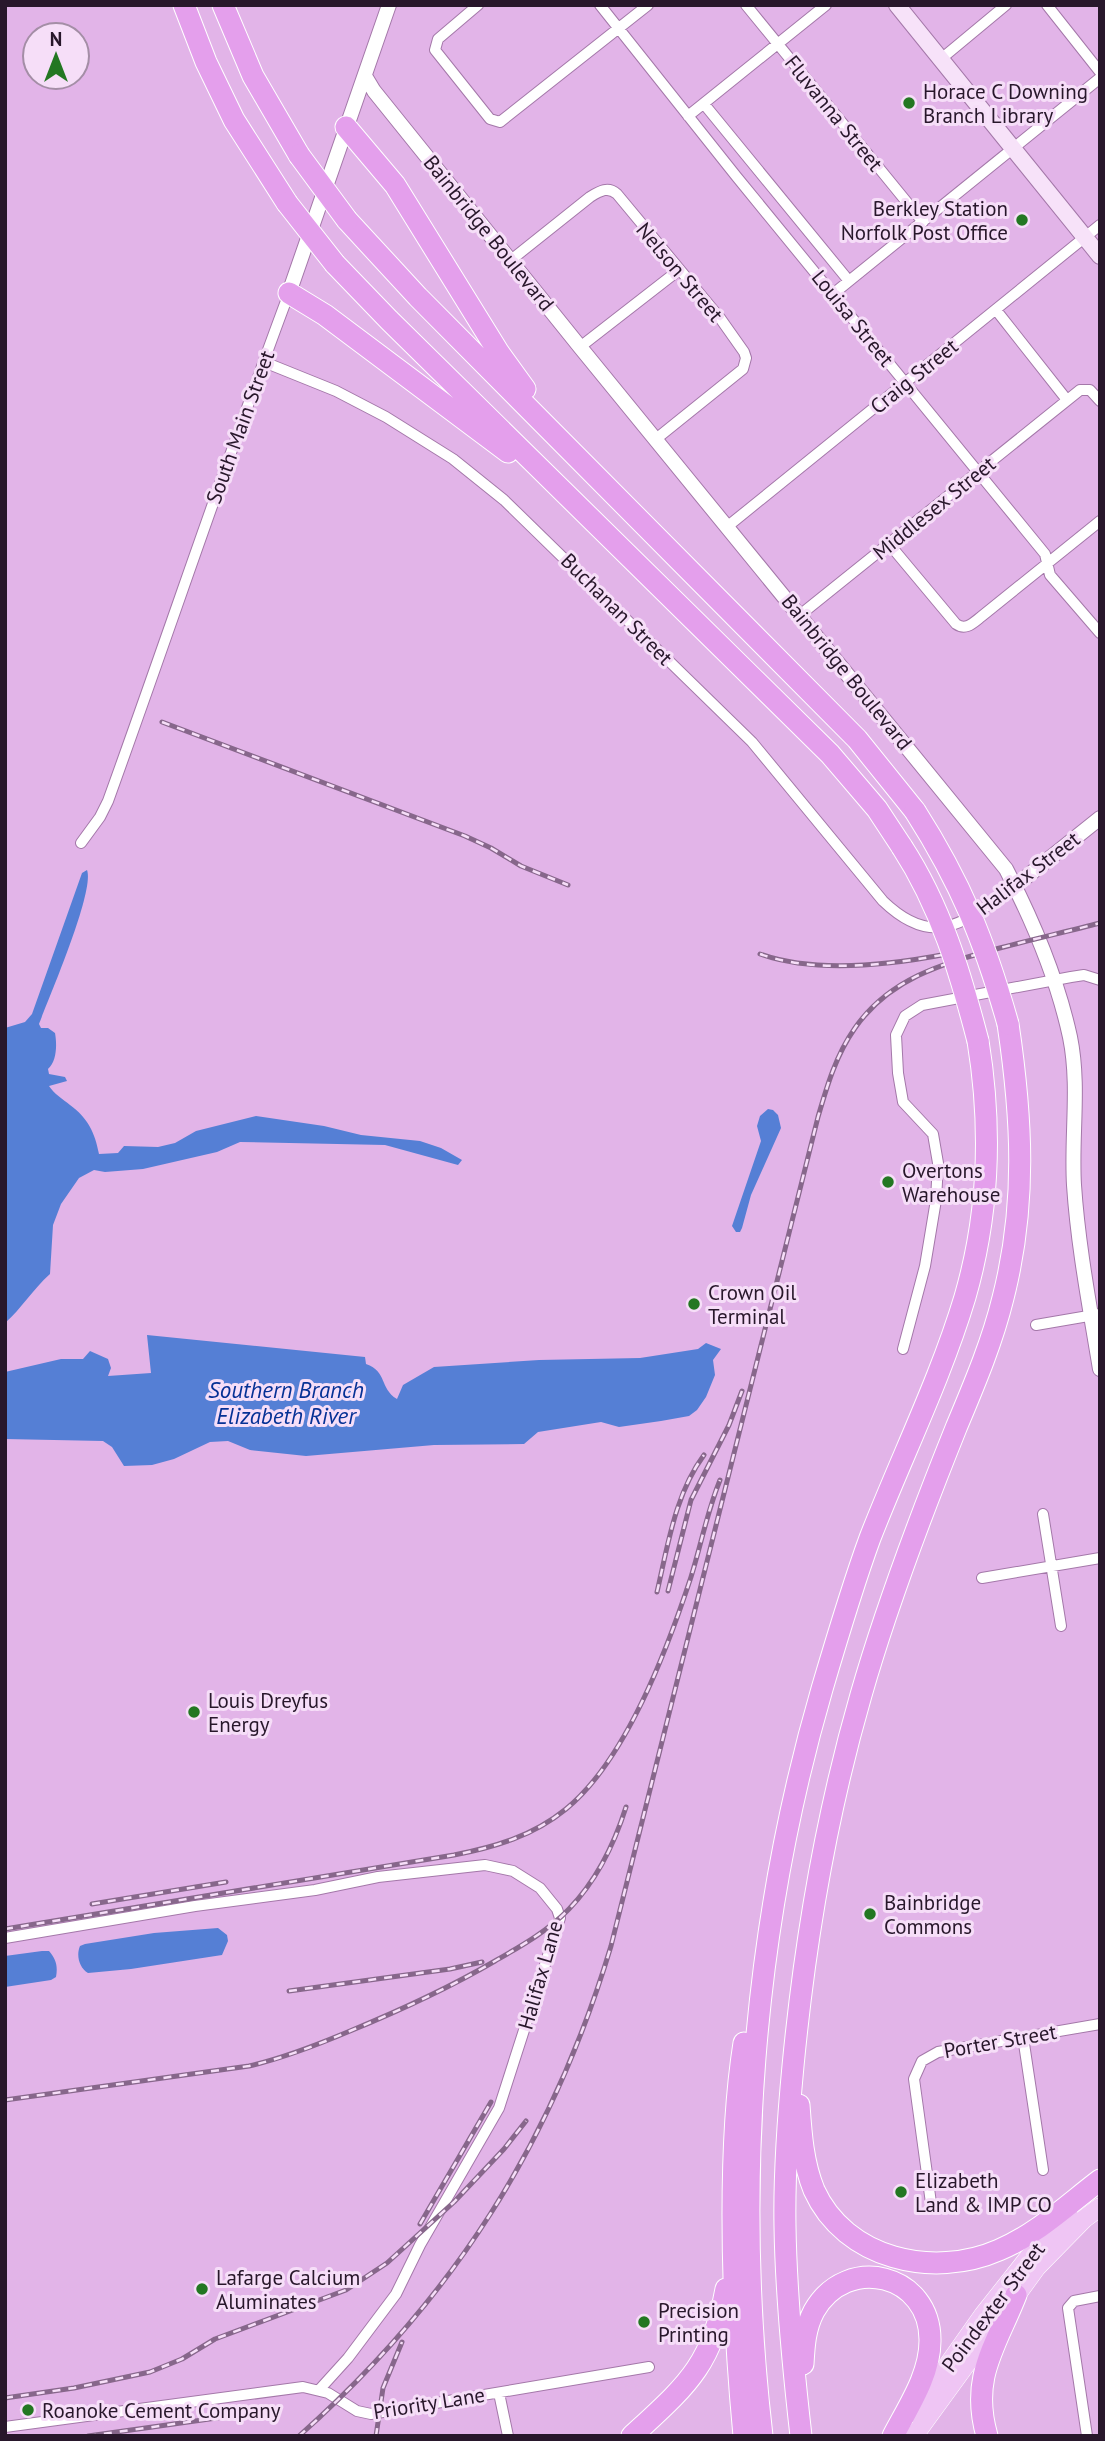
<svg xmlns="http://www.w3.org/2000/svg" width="1105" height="2441" font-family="'PT Sans',sans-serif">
	<rect width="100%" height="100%" fill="#e2b4e8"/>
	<path fill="#557fd5" d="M87,870C95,891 49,998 39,1024L41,1028H48L55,1033C57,1044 57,1061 48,1069L49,1074L65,1077L67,1081L49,1086C54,1094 63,1099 70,1105C88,1118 95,1133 99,1154L118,1153L124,1146L158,1147L175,1143L196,1131L256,1116L324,1126L361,1135L420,1141L441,1148L462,1160L458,1165L385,1145L240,1142L217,1152L143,1169L105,1172L94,1170L79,1178L61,1204L53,1225L50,1274C33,1289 22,1308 5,1323V1028L25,1022L32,1014L82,873Z
		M768,1109L773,1110L778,1115L781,1128L751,1195L742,1228L740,1232H736L732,1226L761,1141L757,1126L760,1116Z
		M147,1335L365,1357L366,1364C388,1372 379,1388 397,1399L403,1385L434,1367L539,1360L640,1358L698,1349L706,1343L721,1349L713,1360L715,1375L706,1397L697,1410L689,1416L661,1421L619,1427L601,1422L538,1432L524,1444L434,1445L306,1456L250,1450L228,1441L210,1442L174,1459L152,1465L124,1466L112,1447L103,1441L5,1439V1372L61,1359H83L90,1351L108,1359L111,1368L108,1376L151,1373Z
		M218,1928L227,1935L228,1941L222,1955L131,1969L88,1973C79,1968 76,1955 80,1946L85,1944L154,1933Z
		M42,1951H49C56,1959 58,1966 56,1977L51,1980L5,1987V1956Z"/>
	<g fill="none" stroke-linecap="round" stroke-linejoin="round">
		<defs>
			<path id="minor" d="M478,5L438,39L435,50L490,119L500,122L648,5
				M600,5L736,176L1045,554L1050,575L1100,633
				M746,5L923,222
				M1047,5L1100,72
				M941,59L1006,5
				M704,104L849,281
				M688,116L826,5
				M511,260L590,197C600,191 608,186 617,194L720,318L744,352L746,358L743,369L656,439
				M833,294L1100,78
				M996,310L1067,400
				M580,347L679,270
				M264,362L336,391L386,417L453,459L504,500L752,742L883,901C936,952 967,920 1015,886
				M728,526L1100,225
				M890,545L956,624C966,631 973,623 982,616L1100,521
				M800,615L1080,390H1090L1100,401
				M81,843L100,817L108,801C169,632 226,461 289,293
				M1036,1325L1100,1314
				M903,1349L925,1266L936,1200L938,1163L933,1134L903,1102L898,1073L896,1035L905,1016L922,1005L1071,977L1084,975L1100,980
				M1043,1514L1061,1626
				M982,1578L1100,1558
				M5,1938L195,1906L315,1890L378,1877L485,1865L513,1871L540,1888L557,1909L560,1918L499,2108L420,2245L396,2294L348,2358L319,2390
				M1023,2037L1043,2170
				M931,2203L914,2079L922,2061L938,2052L1100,2024
				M499,2393L508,2436
				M5,2427L303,2387L328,2393L357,2411L371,2414L649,2367
				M1087,2436L1068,2308L1074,2301L1100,2296"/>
			<path id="tertiary" d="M365,76L374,91L580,347L1006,869C1034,923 1057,977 1070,1037C1080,1086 1071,1136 1074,1185C1078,1246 1090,1308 1100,1369
				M289,293L389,5
				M1015,886L1100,818"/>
			<path id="secondary" d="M897,5L1100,256"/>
			<path id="primary" d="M914,2413L983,2315L1028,2258L1069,2215
				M914,2436L1037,2267L1084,2219L1100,2207"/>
			<path id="motorway" d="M184,5L206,62L234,120L287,203
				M223,5L253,76L299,155
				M346,127L395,185L499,353L525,389
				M347,220L418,297L857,739L915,811
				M335,264L389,320L830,754L877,809L902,847
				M289,293L325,315L508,452
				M744,2043C735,2100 733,2158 733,2215C733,2289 737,2362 744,2436
				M799,2105C801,2134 803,2163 814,2190C845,2259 933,2279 999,2250C1037,2234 1067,2205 1100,2180
				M803,2364C804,2346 805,2328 814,2311C847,2253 931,2274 930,2341C930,2375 908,2407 893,2436
				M632,2436C686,2386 712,2366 726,2289
				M762,2436C733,2186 752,1930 822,1689C837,1638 852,1587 870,1538C901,1458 940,1380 965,1297C989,1214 992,1127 978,1041
				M801,2436C793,2366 786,2296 785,2226C784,2172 788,2119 793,2066C805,1940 826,1816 861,1695C887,1604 921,1515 956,1428C974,1385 992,1343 1003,1298C1027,1204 1022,1118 1008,1024
				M987,2436C970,2377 996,2346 1016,2295"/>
		</defs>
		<use href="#minor" stroke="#a478a9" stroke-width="12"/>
		<use href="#tertiary" stroke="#a478a9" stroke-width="16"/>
		<use href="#secondary" stroke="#a478a9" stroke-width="18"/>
		<use href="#primary" stroke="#fff" stroke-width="19"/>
		<use href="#motorway" stroke="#fff" stroke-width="23"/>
		<use href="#minor" stroke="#fff" stroke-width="10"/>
		<use href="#tertiary" stroke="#fff" stroke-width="14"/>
		<use href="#secondary" stroke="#f7e2f9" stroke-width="16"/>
		<use href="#primary" stroke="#efc5f4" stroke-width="18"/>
		<use href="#motorway" stroke="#e49fec" stroke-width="21"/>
		<defs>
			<path id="rail" d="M162,722L465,836L491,848L521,866L568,885
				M760,954C816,974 890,965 947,954
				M668,1591L691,1500L729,1425L742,1391
				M657,1592C668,1545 675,1494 704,1455
				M92,1904L226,1882
				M5,1929L454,1855C495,1847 533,1836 566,1809C626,1760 667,1650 691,1577C701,1545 707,1512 720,1480
				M289,1991L450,1969L482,1962
				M5,2100L249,2066C284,2058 317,2045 350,2031C401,2010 447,1989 495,1961C521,1946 548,1931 569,1909C597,1880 614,1845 626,1807
				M420,2224L491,2102
				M5,2398L74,2388L150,2372L182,2359L215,2339L346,2290L387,2263L454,2202L504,2149L526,2121
				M88,2436L260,2412
				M299,2436C453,2299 552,2143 611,1946L818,1117C827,1086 836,1055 855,1028C889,979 941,964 996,949C1030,940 1065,932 1100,923
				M376,2436L383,2388L402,2342"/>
		</defs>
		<use href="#rail" stroke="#87678b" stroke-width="5"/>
		<use href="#rail" stroke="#f6def8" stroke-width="2.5" stroke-dasharray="8" stroke-linecap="butt"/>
		<defs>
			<path id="motorway-bridge" d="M299,155L347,220
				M287,203L335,264
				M915,811C961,883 985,942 1008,1024
				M902,847C941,907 960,972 978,1041"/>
		</defs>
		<use href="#motorway-bridge" stroke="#fff" stroke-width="23" stroke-linecap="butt"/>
		<use href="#motorway-bridge" stroke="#e49fec" stroke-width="21"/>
	</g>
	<g fill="#237722" stroke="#f6def8" stroke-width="2.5">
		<circle cx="909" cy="103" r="7"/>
		<circle cx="1022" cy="220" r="7"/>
		<circle cx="888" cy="1182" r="7"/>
		<circle cx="694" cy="1304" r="7"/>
		<circle cx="194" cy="1712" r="7"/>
		<circle cx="870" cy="1914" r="7"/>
		<circle cx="901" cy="2192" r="7"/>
		<circle cx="202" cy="2289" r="7"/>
		<circle cx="644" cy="2322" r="7"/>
		<circle cx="28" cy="2410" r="7"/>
	</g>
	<g text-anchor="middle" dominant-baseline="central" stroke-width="6" stroke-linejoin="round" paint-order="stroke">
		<g font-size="21" fill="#28172b" stroke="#f6def8" text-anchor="start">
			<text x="923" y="91">Horace C Downing<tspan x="923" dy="24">Branch Library</tspan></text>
			<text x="1008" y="208" text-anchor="end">Berkley Station<tspan x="1008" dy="24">Norfolk Post Office</tspan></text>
			<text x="902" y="1170">Overtons<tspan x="902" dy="24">Warehouse</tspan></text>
			<text x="708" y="1292">Crown Oil<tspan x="708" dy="24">Terminal</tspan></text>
			<text x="208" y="1700">Louis Dreyfus<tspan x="208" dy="24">Energy</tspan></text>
			<text x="884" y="1902">Bainbridge<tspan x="884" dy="24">Commons</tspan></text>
			<text x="915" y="2180">Elizabeth<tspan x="915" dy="24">Land &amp; IMP CO</tspan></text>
			<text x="216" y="2277">Lafarge Calcium<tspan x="216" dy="24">Aluminates</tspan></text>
			<text x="658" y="2310">Precision<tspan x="658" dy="24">Printing</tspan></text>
			<text x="42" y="2410">Roanoke Cement Company</text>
		</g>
		<g font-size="21" fill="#28172b" stroke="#f6def8">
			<text transform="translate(834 113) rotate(51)">Fluvanna Street</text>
			<text transform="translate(489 233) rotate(51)">Bainbridge Boulevard</text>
			<text transform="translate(680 272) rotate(50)">Nelson Street</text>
			<text transform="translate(853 318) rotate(51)">Louisa Street</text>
			<text transform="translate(914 376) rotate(-39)">Craig Street</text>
			<text transform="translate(240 427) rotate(-70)">South Main Street</text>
			<text transform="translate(934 508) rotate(-39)">Middlesex Street</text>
			<text transform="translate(617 609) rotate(45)">Buchanan Street</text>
			<text transform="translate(847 672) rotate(51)">Bainbridge Boulevard</text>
			<text transform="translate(1028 873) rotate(-37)">Halifax Street</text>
			<text transform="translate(540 1975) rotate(-74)">Halifax Lane</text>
			<text transform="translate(1000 2041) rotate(-10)">Porter Street</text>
			<text transform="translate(993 2307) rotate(-53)">Poindexter Street</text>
			<text transform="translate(429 2403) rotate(-9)">Priority Lane</text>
		</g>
		<g font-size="23" font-style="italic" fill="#053195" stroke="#f6def8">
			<text x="286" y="1389">Southern Branch<tspan x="286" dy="26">Elizabeth River</tspan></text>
		</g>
	</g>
	<rect width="1105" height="2441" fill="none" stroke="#28172b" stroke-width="14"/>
	<g transform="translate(56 56)"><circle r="33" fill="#f6def8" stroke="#a48ea6" stroke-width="2"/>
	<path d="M0-5L12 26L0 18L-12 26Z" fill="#237722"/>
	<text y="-10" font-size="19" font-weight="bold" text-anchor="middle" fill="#28172b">N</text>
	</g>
</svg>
